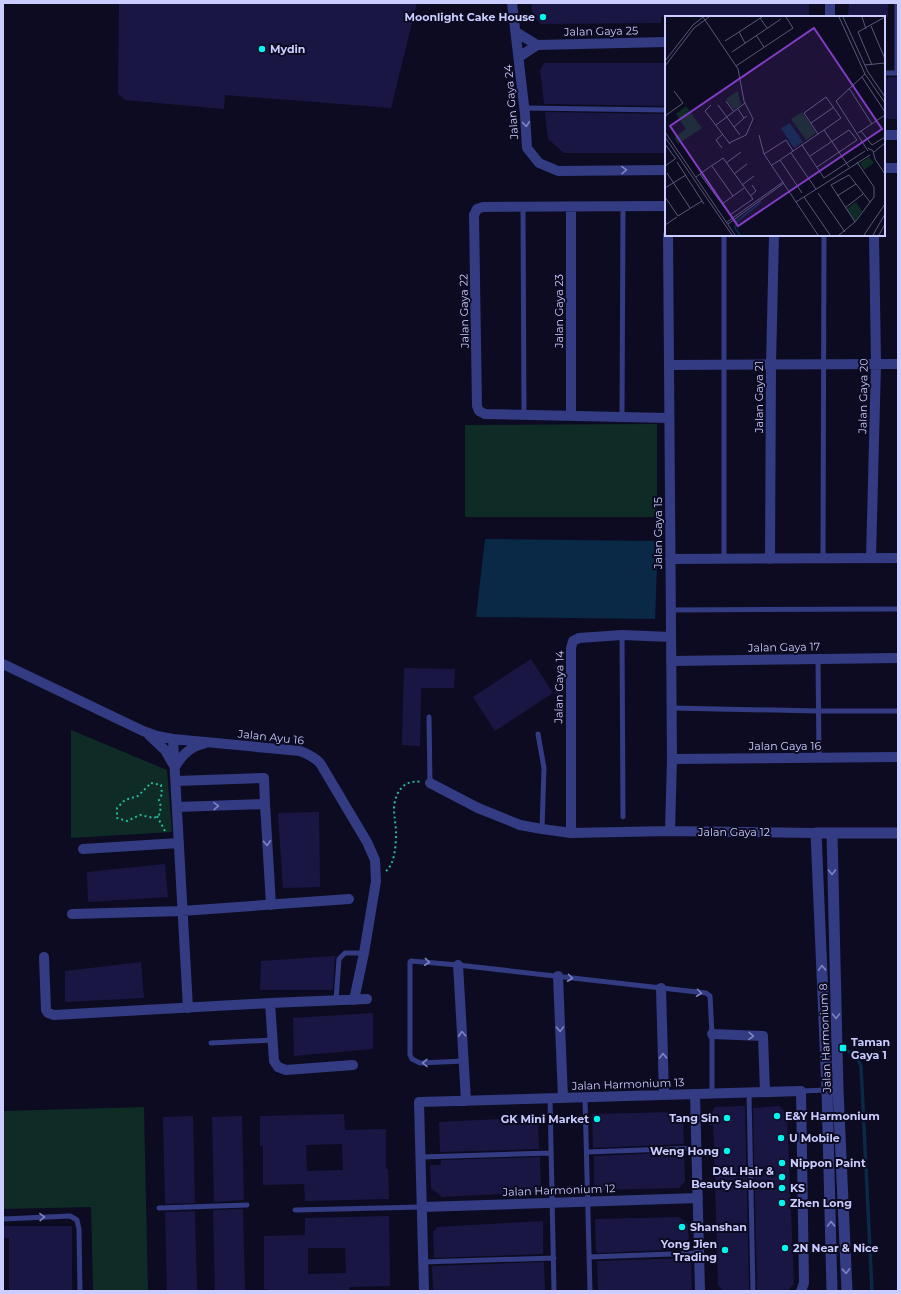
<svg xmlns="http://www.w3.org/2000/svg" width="901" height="1294" font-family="Montserrat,sans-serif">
	<rect width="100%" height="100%" fill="#0c0b21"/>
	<path fill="#0e2b26" d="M657,424V517H465V425Z
		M71,730L167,770L172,832L71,838Z
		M144,1107L148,1291H93L91,1207L3,1209V1111Z"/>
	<path fill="#092947" d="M485,539L658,541L655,619L476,617Z"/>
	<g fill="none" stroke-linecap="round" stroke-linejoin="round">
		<path stroke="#092947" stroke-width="3.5" d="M848,1051L858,1060L861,1066L872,1291"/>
	</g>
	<path fill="#1a1643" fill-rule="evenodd" d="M119,3H417L391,108L225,95L224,109L125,100L118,94Z
		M531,3H809V17H661V23L541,24L533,17Z
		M849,3H888V17H848Z
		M544,63H666V106L544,104L540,70Z
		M898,77V119H884V78Z
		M545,112L666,114V153H564L548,139Z
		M531,659L553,693L495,731L473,697Z
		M404,668L455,669L454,688H421L420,746L402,745Z
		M319,812L320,887L283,888L278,813Z
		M165,864L168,897L88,902L87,872Z
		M335,956L333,990H260L261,961Z
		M141,962L144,998L65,1002V971Z
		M373,1013V1049L294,1056L293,1018Z
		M745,1106L749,1291H723L718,1285L714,1145L713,1125H710V1116L715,1107Z
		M779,1106L787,1114L794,1284L787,1291H757L753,1108Z
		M676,1112L683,1117L684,1144L593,1148L592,1114Z
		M344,1114L345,1130L386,1129V1169H388L389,1199L305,1201L304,1184L263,1185V1146H260V1116ZM342,1144L343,1170L307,1171L306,1145Z
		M193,1116L195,1203L165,1204L163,1117Z
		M242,1116L244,1200L214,1202L212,1117Z
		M538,1117L539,1149L440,1152L439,1122Z
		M684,1152L685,1181L679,1188L594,1190V1156Z
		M540,1157L541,1192L442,1197L431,1188L430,1165H441V1160Z
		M243,1209L245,1291H215L213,1212L214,1210Z
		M195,1211L197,1291H167L165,1213L166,1212Z
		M389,1216L390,1286L349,1287V1291H268V1289H264V1236L305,1235V1218ZM308,1248H345L346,1273L308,1274Z
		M679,1217L688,1224L689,1249L597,1253V1251H596L595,1219Z
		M543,1221V1254L434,1258L433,1232L437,1227Z
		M3,1226H72V1291H9V1238H3Z
		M691,1258L692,1291H598L597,1261Z
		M544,1262L545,1291H433L432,1266Z"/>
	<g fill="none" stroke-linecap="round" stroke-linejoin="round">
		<path stroke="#26b89c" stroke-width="2" stroke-dasharray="2 3" stroke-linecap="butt" d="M151,783L161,785L162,794L159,800L161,807L159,815L154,818L140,815L127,821L117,818V808L125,800L138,796Z
			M157,816L166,833
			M386,871C395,864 396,844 396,833C396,825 394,817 394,808C395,792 404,779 421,782"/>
		<path stroke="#333b83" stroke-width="5" d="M884,73H898
			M897,73V3
			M524,108L666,110
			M523,207L524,415
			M724,235V559
			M622,417L623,207
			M823,558L824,235
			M671,610L898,609
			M622,635L623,817
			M818,659L819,757
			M671,708L819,711H898
			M429,717L430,783
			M538,734L544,768L542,829
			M336,1000L339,959L345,953H364
			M211,1043L273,1040
			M464,1061L420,1063L412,1059L410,1055V962L411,961L458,965L706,993L710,996L712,1034V1094
			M801,1091L828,1090
			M749,1093L753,1291
			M585,1098L590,1291
			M550,1099L554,1291
			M587,1152L697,1148
			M421,1157L551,1153
			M159,1208L247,1205
			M295,1210L422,1207
			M3,1219L70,1216L77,1220L79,1229L80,1291
			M589,1257L699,1253
			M423,1262L554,1258"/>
		<path stroke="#333b83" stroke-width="10" d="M512,3L525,114L527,148L539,163L558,171L666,170
			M830,17V3
			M516,32L537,45L666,42
			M519,57L537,45
			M884,135H898
			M884,168H898
			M666,206L483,207L477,209L474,215L477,406L479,411L485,414L669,418
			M571,207V416
			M668,235L672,759L670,831
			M669,365L898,364
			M871,558L876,364L874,235
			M670,559L898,558
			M770,559L771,365L774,235
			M671,661L898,658
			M3,664L143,731L157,736L173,739L300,751C308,754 314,757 320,763L367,842L375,860L376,881L364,953L354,1000
			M149,735L165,750L173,764
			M173,739L188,1008
			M672,759L898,757
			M175,767C181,756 190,747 203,744
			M176,781L264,778L265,804L177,807
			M430,783L478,808L520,825L542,829L571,833L670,831L816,833
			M265,804L271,905
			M571,833V648L573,641L579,638L622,635L671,637
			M83,849L179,843
			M72,914L182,911L349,899
			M44,957L46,1010L48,1013L54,1015L270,1003L367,999
			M458,965L466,1101
			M558,976L563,1098
			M661,988L664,1095
			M270,1003L274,1061L278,1067L286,1070L353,1065
			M712,1034L763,1036L765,1092
			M695,1094L700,1291
			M422,1207L698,1198
			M424,1291L419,1102L801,1091L804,1283L801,1291"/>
		<path stroke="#333b83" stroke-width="11" d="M832,833L838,1090L847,1291
			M832,1291L827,1090L816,833H898"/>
	</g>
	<defs><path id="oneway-chevron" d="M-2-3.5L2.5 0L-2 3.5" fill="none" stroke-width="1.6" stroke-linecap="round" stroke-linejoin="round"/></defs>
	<g stroke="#7f84c1">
		<use href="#oneway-chevron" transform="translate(526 124) rotate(85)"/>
		<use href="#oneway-chevron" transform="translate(624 170) rotate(-1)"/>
		<use href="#oneway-chevron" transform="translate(216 806) rotate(-2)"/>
		<use href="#oneway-chevron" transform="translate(267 843) rotate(86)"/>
		<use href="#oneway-chevron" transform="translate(832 872) rotate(89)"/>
		<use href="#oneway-chevron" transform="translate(427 962) rotate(6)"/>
		<use href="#oneway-chevron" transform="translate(822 968) rotate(-92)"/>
		<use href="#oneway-chevron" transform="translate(570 978) rotate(7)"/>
		<use href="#oneway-chevron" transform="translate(699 993) rotate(7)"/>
		<use href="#oneway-chevron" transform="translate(836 1016) rotate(89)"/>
		<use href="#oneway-chevron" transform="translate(560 1029) rotate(88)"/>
		<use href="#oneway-chevron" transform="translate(462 1034) rotate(-93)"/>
		<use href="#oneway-chevron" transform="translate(751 1036) rotate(3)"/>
		<use href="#oneway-chevron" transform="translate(663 1056) rotate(-92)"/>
		<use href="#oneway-chevron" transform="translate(425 1063) rotate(179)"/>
		<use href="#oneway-chevron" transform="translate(42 1217) rotate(-2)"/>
		<use href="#oneway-chevron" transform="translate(831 1224) rotate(-92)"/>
		<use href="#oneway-chevron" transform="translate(846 1271) rotate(88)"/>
	</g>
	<g fill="#00f6ef" stroke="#0c0b21" stroke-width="1.5">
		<circle cx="543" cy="17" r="4"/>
		<circle cx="262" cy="49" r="4"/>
		<rect x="839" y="1044" width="8" height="8" rx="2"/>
		<circle cx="777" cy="1116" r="4"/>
		<circle cx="727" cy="1118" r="4"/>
		<circle cx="597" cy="1119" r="4"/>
		<circle cx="781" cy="1138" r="4"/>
		<circle cx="727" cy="1151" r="4"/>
		<circle cx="782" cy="1163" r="4"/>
		<circle cx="782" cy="1177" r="4"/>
		<circle cx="782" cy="1188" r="4"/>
		<circle cx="782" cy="1203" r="4"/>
		<circle cx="682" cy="1227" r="4"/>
		<circle cx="785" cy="1248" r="4"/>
		<circle cx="725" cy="1250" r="4"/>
	</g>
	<g text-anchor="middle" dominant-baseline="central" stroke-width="4" stroke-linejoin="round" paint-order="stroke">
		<g font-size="11" font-weight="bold" fill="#cbccff" stroke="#0c0b21" text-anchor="start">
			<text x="535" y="17" text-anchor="end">Moonlight Cake House</text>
			<text x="270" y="49">Mydin</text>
			<text x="851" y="1042">Taman<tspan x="851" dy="13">Gaya 1</tspan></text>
			<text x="785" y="1116">E&amp;Y Harmonium</text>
			<text x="719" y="1118" text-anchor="end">Tang Sin</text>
			<text x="589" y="1119" text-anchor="end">GK Mini Market</text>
			<text x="789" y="1138">U Mobile</text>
			<text x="719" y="1151" text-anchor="end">Weng Hong</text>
			<text x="790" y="1163">Nippon Paint</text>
			<text x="774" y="1171" text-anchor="end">D&amp;L Hair &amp;<tspan x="774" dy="13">Beauty Saloon</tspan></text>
			<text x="790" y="1188">KS</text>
			<text x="790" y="1203">Zhen Long</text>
			<text x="690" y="1227">Shanshan</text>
			<text x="717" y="1244" text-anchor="end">Yong Jien<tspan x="717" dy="13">Trading</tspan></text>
			<text x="793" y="1248">2N Near &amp; Nice</text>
		</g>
		<g font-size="11" fill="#cbccff" stroke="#0c0b21">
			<text transform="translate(601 31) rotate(-1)">Jalan Gaya 25</text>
			<text transform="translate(511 102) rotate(-95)">Jalan Gaya 24</text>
			<text transform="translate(464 311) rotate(-91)">Jalan Gaya 22</text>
			<text transform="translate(559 311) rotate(-90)">Jalan Gaya 23</text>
			<text transform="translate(863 396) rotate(-89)">Jalan Gaya 20</text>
			<text transform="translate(759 397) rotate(-90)">Jalan Gaya 21</text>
			<text transform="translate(658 533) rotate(-90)">Jalan Gaya 15</text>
			<text transform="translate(784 647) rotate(-1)">Jalan Gaya 17</text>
			<text transform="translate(559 687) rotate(-89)">Jalan Gaya 14</text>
			<text transform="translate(271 737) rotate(6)">Jalan Ayu 16</text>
			<text x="785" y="746">Jalan Gaya 16</text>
			<text x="734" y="832">Jalan Gaya 12</text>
			<text transform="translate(825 1038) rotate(-92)">Jalan Harmonium 8</text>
			<text transform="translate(628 1084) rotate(-2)">Jalan Harmonium 13</text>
			<text transform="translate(559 1190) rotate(-2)">Jalan Harmonium 12</text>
		</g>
	</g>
	<g transform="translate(665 16)">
		<rect width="220" height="220" fill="#0c0b21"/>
		<path d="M73,75L76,89L69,94L61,83ZM21,90L37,112L13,128L9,122L21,113L11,98ZM137,96L151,117L141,124L126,103ZM204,141L209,147L199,154L195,147ZM191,186L197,195L190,205L181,193Z" fill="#0e2b26"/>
		<path d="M125,107L138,126L129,132L116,112Z" fill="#092947"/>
		<path fill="none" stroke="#092947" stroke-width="2" d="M75,219L70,212L71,206L96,186"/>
		<path fill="none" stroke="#58587a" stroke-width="1" d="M38,1L73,53L79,85L88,103L81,119L64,127M174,1L200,58L220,87M178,1L203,56L220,81M197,1L201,13M95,2L102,12M206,10L220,43M74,16L80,27M91,19L99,31M60,25L97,1M67,36L116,3M0,45L28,9L38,1M200,49L220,47M207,49L193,16L220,1M0,50L29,12L44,1M71,50L128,12L121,1M200,58L171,85L203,135M197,61L220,96M184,72L207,108M61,85L69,96M46,89L40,95L65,128M53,89L75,119M73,93L79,102L82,100M0,100L18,87L9,75M146,107L169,91M51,109L80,87M69,111L79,102M159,114L184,151M196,115L207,129L220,121M0,116L70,219M193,117L220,99M94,119L99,138L153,219M0,121L67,219M0,128L11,143M137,129L159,162L200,135M57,132L51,124L58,118M203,132L208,135L210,143L220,158M209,136L220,127M126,137L151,173M99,138L121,124L128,135M145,140L184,114L192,124L152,151M115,144L137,177M12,146L39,188M61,147L76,136M107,149L115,144L153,118L159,114L176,102L161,81L139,97L153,118M0,150L10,143M47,150L68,180M2,157L25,192M69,158L82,148M31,161L46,150L54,145L58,142L88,183L65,199L35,158M77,169L89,160M0,172L21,159M153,177L180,216M85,180L91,175L87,169M172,180L191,168M0,181L13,200L37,185M139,181L165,219M131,186L205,139M57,188L79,172M180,192L198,178M62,206L118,166M190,206L166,169L184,159L205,186M63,208L119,167M0,209L12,201M174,219L190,206L209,181V171L192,146M199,219L220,188M208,219L220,198M214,219L220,208"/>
		<path fill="#833cc5" fill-opacity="0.15" stroke="#833cc5" stroke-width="2" d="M149,12L217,113L73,210L5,110Z"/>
		<rect width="220" height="220" fill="none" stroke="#cbccff" stroke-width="2"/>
	</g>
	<rect width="901" height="1294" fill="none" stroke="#cbccff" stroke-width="8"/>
</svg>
